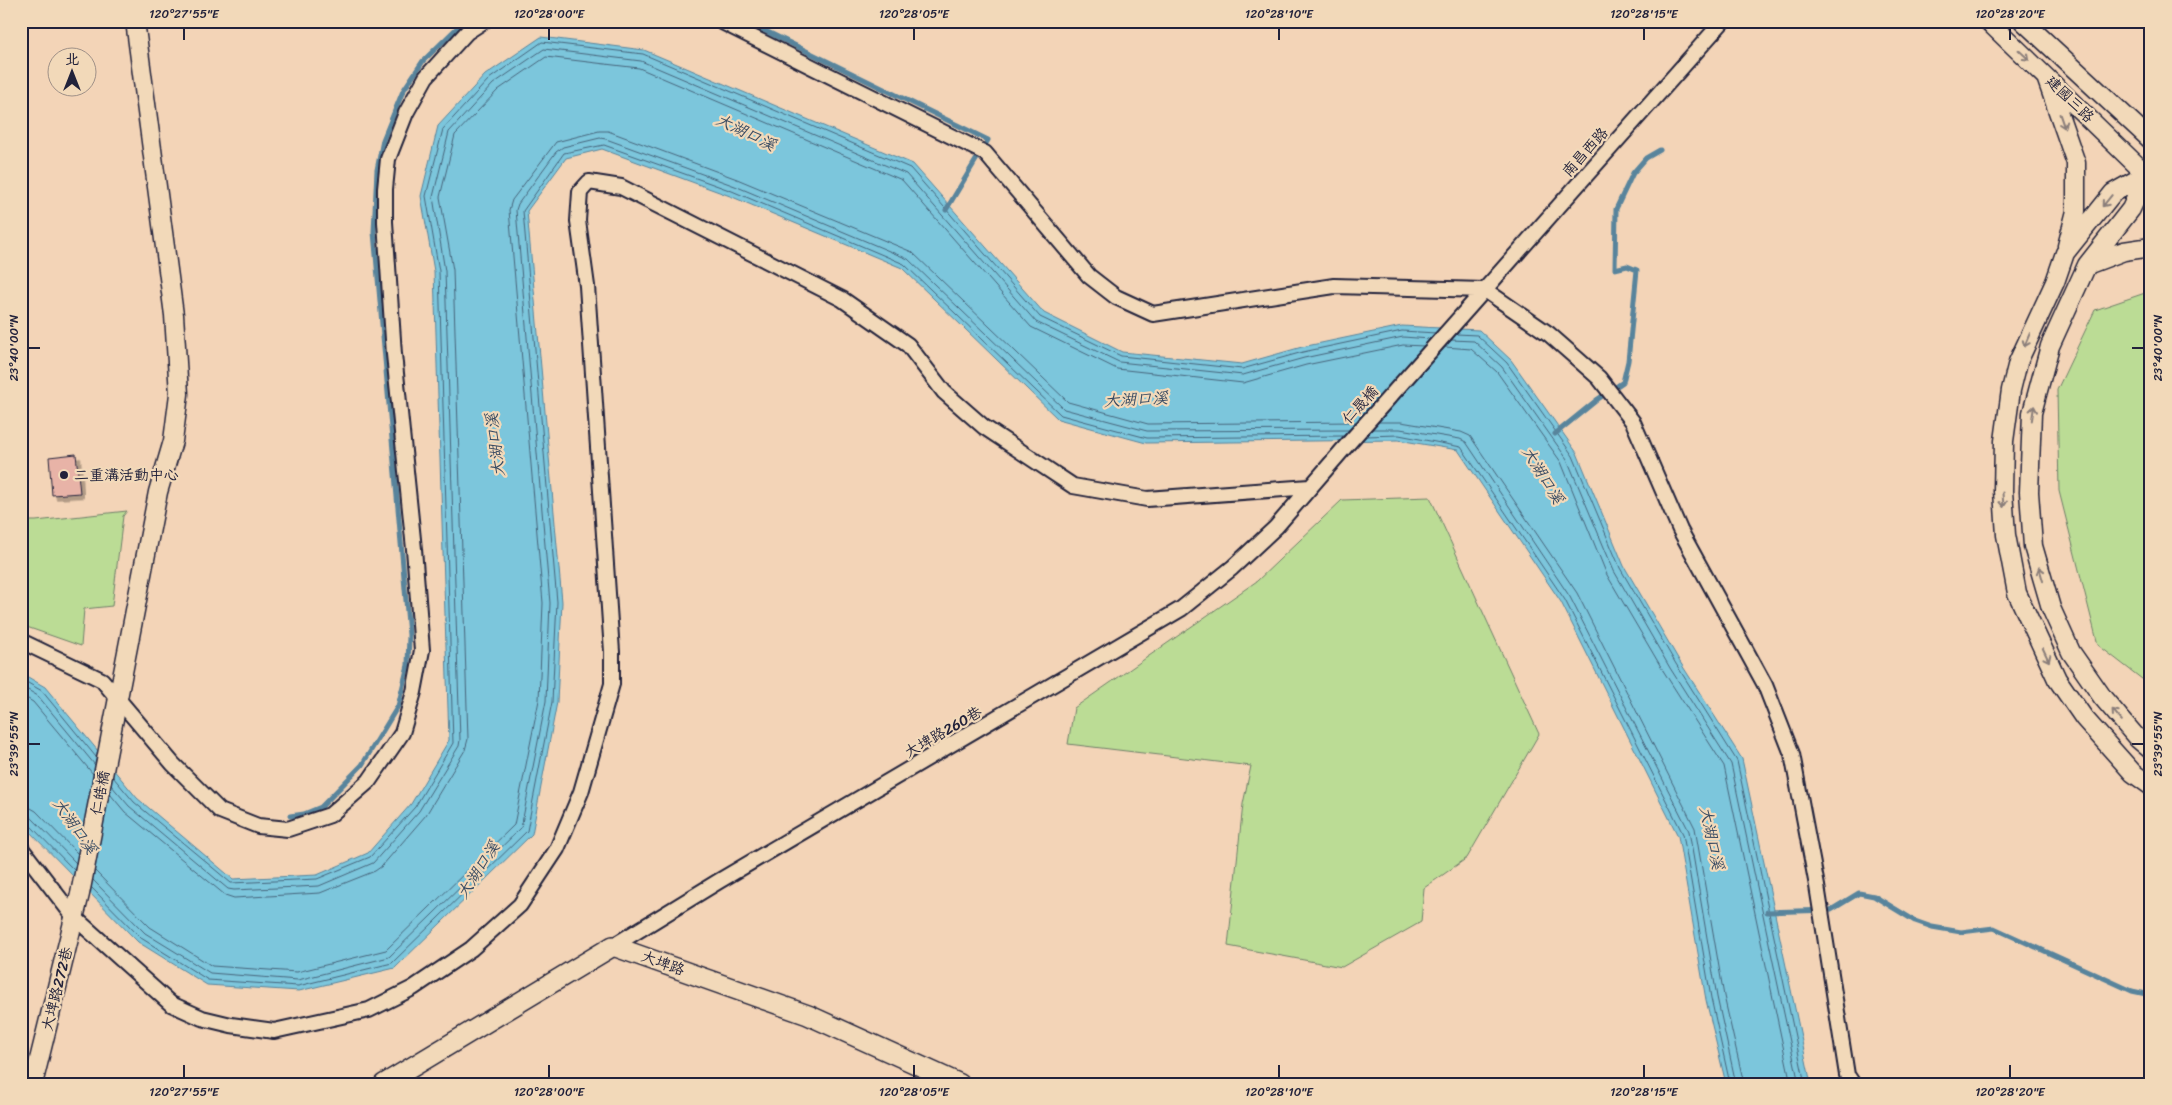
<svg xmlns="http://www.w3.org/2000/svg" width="2172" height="1105" font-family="Sriracha,'LXGW WenKai TC',sans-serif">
	<defs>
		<filter id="shadow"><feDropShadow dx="4.5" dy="4.5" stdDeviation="0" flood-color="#0004"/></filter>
	</defs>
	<rect width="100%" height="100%" fill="#f3d4b7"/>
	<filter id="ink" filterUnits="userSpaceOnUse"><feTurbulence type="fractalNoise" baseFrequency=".02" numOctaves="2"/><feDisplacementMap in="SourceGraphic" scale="10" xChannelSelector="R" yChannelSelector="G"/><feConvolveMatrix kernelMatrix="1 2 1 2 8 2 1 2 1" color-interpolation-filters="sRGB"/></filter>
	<g filter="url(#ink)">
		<path fill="#bbdc95" stroke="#6e7f68" d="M2151,291V686L2098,645L2059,491L2057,390L2095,310Z
			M1430,497L1539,734L1467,858L1424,888L1421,922L1342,967L1228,946L1243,804L1251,766L1068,744L1074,708L1257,581L1342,500Z
			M127,511L123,516L112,606L84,609L81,646L21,625V521H36Z"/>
		<path fill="#7cc6dc" stroke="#58849c" d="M541,37L644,50L913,164L1044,313L1122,352L1242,364L1302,347L1402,326L1479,330L1511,360L1577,453L1624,566L1680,662L1742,759L1811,1084H1726L1706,1000L1678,836L1561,602L1458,450L1398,440L1146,443L1058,419L902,268L730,196L602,149L566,158L527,211L562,602L557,702L532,834L395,968L299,991L207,985L138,942L21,823V673L45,687L137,798L233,879L317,875L368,853L411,804L449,740L434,271L421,196L438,126L485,75Z"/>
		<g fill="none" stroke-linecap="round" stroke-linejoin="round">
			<path stroke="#46647b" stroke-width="1" d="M1456,334L1477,335L1507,363L1573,456L1620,568L1676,664L1737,761L1805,1084
				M1451,340L1474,341L1502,367L1567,459L1614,571L1670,668L1731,764L1799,1084
				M1445,347L1471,349L1497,372L1561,462L1607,575L1664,672L1724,766L1791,1084
				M1378,422H1401L1461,432L1470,436L1577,593L1695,828L1724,996L1744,1084
				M1372,429H1400L1460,439L1466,442L1570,597L1689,831L1717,997L1736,1084
				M1366,436L1399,435L1461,447L1565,600L1683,834L1711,998L1730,1084
				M21,679L42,691L96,757
				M21,686L38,696L95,765
				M21,695L33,702L93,774
				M113,777L134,802L231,883L317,879L370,857L415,807L453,743L439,271L426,196L443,129L489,79L542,42L643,54L910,168L1040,317L1121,356L1242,369L1303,352L1402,331L1436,333
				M111,785L129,806L228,889L234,890L319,886L373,863L419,811L459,746L460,740L445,271L433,197L449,132L493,84L544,49L641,61L906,174L1036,322L1119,362L1243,375L1304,358L1403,337L1430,339
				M110,794L125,812L225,895L234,898L320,893L375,871L382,866L426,815L465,750L468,739L453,270L440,197L455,135L498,90L546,57L639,68L902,180L1031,327L1117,369L1243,383L1306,365L1403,345L1424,346
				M21,806L29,807L36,811L78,854
				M21,814L31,817L76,863
				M21,820L27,822L74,870
				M95,871L150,927L212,966L297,972L386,950L514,825L539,700L543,603L509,210L512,200L556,142L599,131H608L737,179L912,252L1068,402L1148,424L1356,422
				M93,880L145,933L210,973L298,980L389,957L521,828L546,701L550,603L516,210L518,204L556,152L563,147L600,138L606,139L735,186L908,259L1064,409L1147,431L1350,430
				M91,887L141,938L208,980L298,986L392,963L527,831L552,702L557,602L523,211L564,153L604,145L732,191L904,264L1061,415L1147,438L1344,436"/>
			<path stroke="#58849c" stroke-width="5" d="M745,21L988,140L946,210
				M1555,434L1598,399L1623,382L1628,361L1637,270L1627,266L1615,269L1616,209L1633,173L1646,158L1660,150
				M290,816L304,814L321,807L362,765L398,706L408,665L409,635L374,232L377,170L383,140L403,91L423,61L464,21
				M1767,912L1831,910L1859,893L1874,896L1915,921L1932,927L1961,932L1994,928L2132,991L2151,995"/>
		</g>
		<path fill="#e8b3a7" stroke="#22223b" filter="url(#shadow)" d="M76,454L80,493L52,495L49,457Z"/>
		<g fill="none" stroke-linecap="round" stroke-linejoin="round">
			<defs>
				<path id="minor" d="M720,21L985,153L1089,276L1116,297L1153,314L1334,286L1485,290L1549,334L1599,378L1633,422L1680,530L1765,685L1792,754L1817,886L1847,1075L1853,1084
					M21,641L102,680L173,764L220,811L258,826L288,829L330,815L369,781L402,733L414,692L422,650L414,549L394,354L385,222V189L388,159L406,113L426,77L467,32L484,21
					M21,848L74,917L171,1004L202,1018L231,1025L274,1031L369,1010L413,988L471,949L520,905L557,849L581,792L612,684V652L587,286L578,221L580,192L589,182L621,187L842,299L908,345L944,392L984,427L1073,486L1147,499L1310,487
					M613,946L719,881L1181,609L1232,568L1276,527L1346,446L1723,21"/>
				<path id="tertiary" d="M1988,21L2151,179
					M2023,21L2151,140
					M2047,80L2076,163V211L2067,246
					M2147,174L2113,193L2065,253L2055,282L2018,362L2011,390L2004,441L2003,491L2006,535L2017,593L2057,679L2084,718L2133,773L2151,786
					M2147,174L2131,209L2087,265L2050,346L2032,413L2029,492L2033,546L2051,608L2071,652L2103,698L2138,739L2151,750
					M2087,265L2124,251L2151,247
					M33,1084L80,894L158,492L173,441L179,394L174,315L135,21"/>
				<path id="secondary" d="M384,1084L613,946L808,1015L960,1084"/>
			</defs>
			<use href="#minor" stroke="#22223b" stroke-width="18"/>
			<use href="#tertiary" stroke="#22223b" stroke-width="21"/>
			<use href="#secondary" stroke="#22223b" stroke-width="22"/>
			<use href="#minor" stroke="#f2d9b9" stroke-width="14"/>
			<use href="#tertiary" stroke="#f2d9b9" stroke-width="18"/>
			<use href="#secondary" stroke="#f2d9b9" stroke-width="19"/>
		</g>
		<defs><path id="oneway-shaft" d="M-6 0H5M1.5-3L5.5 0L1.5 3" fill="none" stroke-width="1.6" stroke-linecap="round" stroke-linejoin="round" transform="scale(1.25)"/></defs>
		<g stroke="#8a7e7a">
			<use href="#oneway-shaft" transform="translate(2024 55) rotate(43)"/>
			<use href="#oneway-shaft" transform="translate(2062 121) rotate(71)"/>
			<use href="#oneway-shaft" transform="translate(2107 201) rotate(129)"/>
			<use href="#oneway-shaft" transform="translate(2027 340) rotate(113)"/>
			<use href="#oneway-shaft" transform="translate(2033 413) rotate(-81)"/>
			<use href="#oneway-shaft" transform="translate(2003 500) rotate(86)"/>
			<use href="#oneway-shaft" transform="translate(2041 574) rotate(-106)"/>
			<use href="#oneway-shaft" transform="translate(2046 655) rotate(65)"/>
			<use href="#oneway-shaft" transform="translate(2117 715) rotate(-130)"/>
		</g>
	</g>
	<path fill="none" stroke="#22223b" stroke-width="2" d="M184,28V40M549,28V40M914,28V40M1279,28V40M1644,28V40M2010,28V40M28,348H40M2132,348H2144M28,744H40M2132,744H2144M184,1065V1078M549,1065V1078M914,1065V1078M1279,1065V1078M1644,1065V1078M2010,1065V1078"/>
	<circle fill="#22223b" stroke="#f2d9b9" stroke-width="2" cx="64" cy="475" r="5"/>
	<g text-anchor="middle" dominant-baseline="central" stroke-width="4.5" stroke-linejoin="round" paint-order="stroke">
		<g font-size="15" fill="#22223b" stroke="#f2d9b9">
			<text transform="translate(2070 99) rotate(44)">建國三路</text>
			<text transform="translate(1585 152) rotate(-48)">南昌西路</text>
			<text transform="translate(1360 405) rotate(-48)">仁晟橋</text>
			<text transform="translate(943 732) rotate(-30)">大埤路260巷</text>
			<text transform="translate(100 793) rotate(-79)">仁皓橋</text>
			<text transform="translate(663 963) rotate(20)">大埤路</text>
			<text transform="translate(57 989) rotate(-76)">大埤路272巷</text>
		</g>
		<g font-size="15" fill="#22223b" stroke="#f2d9b9" text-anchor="start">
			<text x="74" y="475">二重溝活動中心</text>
		</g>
		<g font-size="16" font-style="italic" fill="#384b63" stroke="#f2d9b9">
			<text transform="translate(746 132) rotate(26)">大湖口溪</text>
			<text transform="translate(1136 399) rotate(-3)">大湖口溪</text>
			<text transform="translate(495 445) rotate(-97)">大湖口溪</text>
			<text transform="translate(1543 475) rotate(58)">大湖口溪</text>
			<text transform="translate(75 826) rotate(55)">大湖口溪</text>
			<text transform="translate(1712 838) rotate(78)">大湖口溪</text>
			<text transform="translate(478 870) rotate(-57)">大湖口溪</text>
		</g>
	</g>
	<rect width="2172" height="1105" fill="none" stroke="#f2d9b9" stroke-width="55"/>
	<g transform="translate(72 72)"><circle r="24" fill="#f2d9b9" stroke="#9f9087"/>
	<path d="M0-4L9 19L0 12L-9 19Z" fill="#22223b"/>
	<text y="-8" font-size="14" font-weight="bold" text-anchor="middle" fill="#22223b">北</text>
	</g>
	<rect x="28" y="28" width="2116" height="1050" fill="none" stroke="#22223b" stroke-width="2"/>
	<g font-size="12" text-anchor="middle" fill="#22223b">
		<text x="184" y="18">120°27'55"E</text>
		<text x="549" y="18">120°28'00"E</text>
		<text x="914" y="18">120°28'05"E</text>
		<text x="1279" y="18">120°28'10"E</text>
		<text x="1644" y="18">120°28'15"E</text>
		<text x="2010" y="18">120°28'20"E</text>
		<text transform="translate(14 348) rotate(-90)" y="4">23°40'00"N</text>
		<text transform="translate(2158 348) rotate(-90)" y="4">23°40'00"N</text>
		<text transform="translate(14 744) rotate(-90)" y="4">23°39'55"N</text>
		<text transform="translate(2158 744) rotate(-90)" y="4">23°39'55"N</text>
		<text x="184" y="1096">120°27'55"E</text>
		<text x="549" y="1096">120°28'00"E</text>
		<text x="914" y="1096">120°28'05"E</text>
		<text x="1279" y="1096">120°28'10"E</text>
		<text x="1644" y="1096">120°28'15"E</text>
		<text x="2010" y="1096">120°28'20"E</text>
	</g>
</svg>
